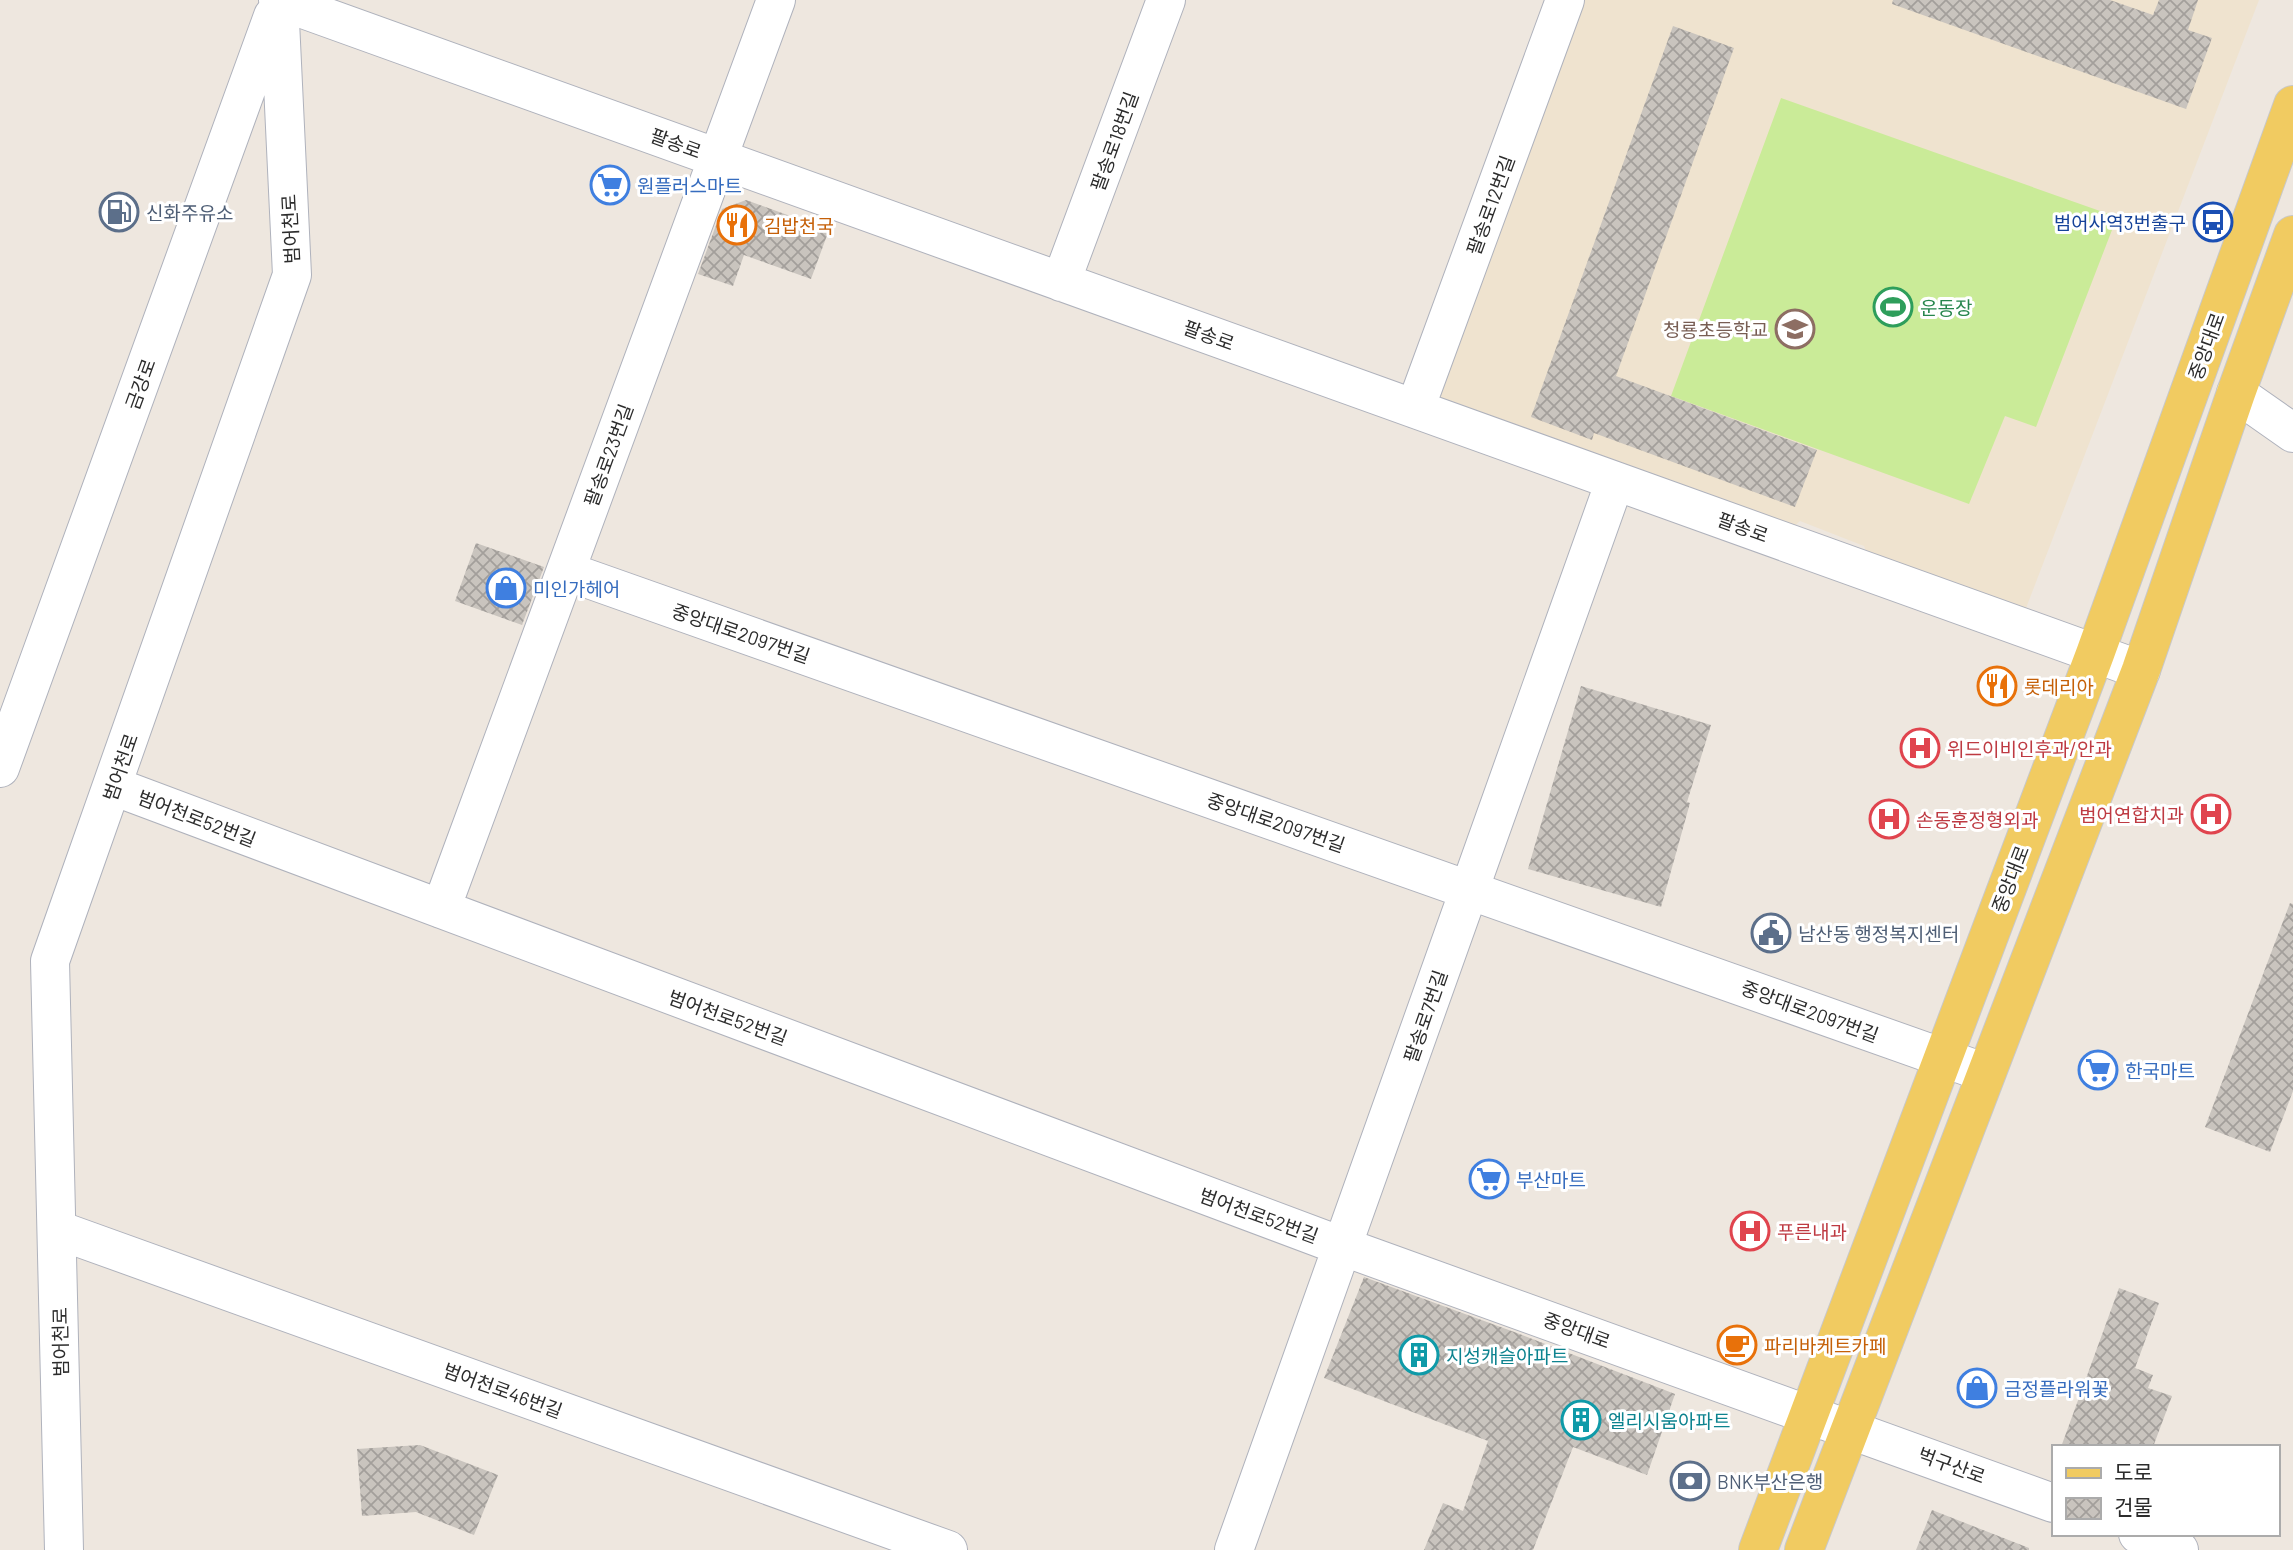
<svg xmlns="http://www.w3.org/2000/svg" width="2293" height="1550" font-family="Barlow,'Noto Sans KR',sans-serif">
	<defs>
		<pattern id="building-cross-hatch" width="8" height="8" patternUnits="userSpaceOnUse" patternTransform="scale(1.75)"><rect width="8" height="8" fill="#c9c4be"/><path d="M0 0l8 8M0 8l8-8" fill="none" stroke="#a39f9b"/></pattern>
	</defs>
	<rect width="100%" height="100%" fill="#eee7df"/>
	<path fill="#efe3cf" d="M1581,0H2259L2023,616L1868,556L1864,546L1800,521L1790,530L1430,396Z"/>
	<path fill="#caeb98" d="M1781,98L2117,217L2036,427L2005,416L1969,504L1671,396Z"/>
	<path fill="url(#building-cross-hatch)" d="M1893,0H2110L2153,15L2159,0H2198L2188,30L2212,38L2186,109L1892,4Z
		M1673,26L1734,48L1616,376L1817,450L1795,507L1594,433L1592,440L1531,417Z
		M746,200L829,230L811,279L744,255L733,286L698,274L722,209Z
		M476,543L544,567L522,625L455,601Z
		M1581,686L1711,725L1687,802L1690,803L1661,907L1528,869Z
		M2290,903L2293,904V1091L2270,1152L2205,1127Z
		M1364,1277L1517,1333L1675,1394L1647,1475L1573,1447L1533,1550H1424L1443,1503L1463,1511L1488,1441L1324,1378Z
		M2119,1288L2159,1303L2135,1368L2153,1375L2148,1388L2172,1396L2153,1447H2061Z
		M420,1445L498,1475L474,1535L416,1512L362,1516L357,1449Z
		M1932,1510L2029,1548V1550H1916Z"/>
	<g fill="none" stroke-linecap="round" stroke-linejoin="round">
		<defs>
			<path id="street" d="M278,0L2141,670
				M1061,282L1166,0
				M1415,409L1565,0
				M566,571L1986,1073
				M113,786L1344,1247L2053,1503
				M441,909L776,0
				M58,1230L948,1550
				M2138,1534L2179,1550
				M1234,1550L1615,481"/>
			<path id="secondary" d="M2236,393L2293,433
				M0,768L273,16
				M64,1550L50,961L292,275L279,0"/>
			<path id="primary" d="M1758,1550L2095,654L2293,105
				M1804,1550L2141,670L2236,393L2293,235"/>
		</defs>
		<use href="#street" stroke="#afb2bc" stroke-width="40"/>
		<use href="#secondary" stroke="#afb2bc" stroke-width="40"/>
		<use href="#primary" stroke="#c8c8c8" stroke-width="40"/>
		<use href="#street" stroke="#fff" stroke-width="38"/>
		<use href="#secondary" stroke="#fff" stroke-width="38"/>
		<use href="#primary" stroke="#f1cb61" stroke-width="38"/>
	</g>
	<defs>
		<symbol id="supermarket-ring" viewBox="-11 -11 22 22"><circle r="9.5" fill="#fff" stroke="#3f7fe0" stroke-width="1.5"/><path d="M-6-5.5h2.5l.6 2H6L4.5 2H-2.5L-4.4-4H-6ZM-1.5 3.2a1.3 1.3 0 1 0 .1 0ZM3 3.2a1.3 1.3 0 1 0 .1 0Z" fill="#3f7fe0"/></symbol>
		<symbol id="fuel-ring" viewBox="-11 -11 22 22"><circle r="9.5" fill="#fff" stroke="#5c6f8a" stroke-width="1.5"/><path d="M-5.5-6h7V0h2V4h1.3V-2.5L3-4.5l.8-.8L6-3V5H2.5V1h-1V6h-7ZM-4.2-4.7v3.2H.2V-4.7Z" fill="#5c6f8a"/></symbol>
		<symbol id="bus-ring" viewBox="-11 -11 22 22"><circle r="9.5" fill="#fff" stroke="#1a4fb4" stroke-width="1.5"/><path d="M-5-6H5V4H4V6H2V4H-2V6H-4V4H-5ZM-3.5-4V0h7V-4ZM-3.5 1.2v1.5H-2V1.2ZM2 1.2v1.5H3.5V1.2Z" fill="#1a4fb4"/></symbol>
		<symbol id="restaurant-ring" viewBox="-11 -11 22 22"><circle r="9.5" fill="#fff" stroke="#e8710a" stroke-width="1.5"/><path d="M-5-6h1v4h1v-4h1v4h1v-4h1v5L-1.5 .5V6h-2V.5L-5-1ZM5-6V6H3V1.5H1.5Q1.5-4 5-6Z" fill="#e8710a"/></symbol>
		<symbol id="stadium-ring" viewBox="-11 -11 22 22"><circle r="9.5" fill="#fff" stroke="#2e9e5b" stroke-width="1.5"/><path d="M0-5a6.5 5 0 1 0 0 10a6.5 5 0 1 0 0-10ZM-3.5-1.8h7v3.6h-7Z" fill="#2e9e5b"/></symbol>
		<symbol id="school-ring" viewBox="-11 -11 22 22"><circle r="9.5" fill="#fff" stroke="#8d6e63" stroke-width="1.5"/><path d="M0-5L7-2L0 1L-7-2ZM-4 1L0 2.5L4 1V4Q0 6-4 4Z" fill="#8d6e63"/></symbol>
		<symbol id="shop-ring" viewBox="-11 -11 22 22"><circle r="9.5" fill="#fff" stroke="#3f7fe0" stroke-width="1.5"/><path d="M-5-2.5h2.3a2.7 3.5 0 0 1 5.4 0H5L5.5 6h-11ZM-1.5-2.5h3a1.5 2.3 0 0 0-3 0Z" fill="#3f7fe0"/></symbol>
		<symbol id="hospital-ring" viewBox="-11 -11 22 22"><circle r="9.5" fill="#fff" stroke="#e0444e" stroke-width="1.5"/><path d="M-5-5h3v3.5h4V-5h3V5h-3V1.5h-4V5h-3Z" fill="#e0444e"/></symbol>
		<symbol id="civic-ring" viewBox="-11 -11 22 22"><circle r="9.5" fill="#fff" stroke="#5c6f8a" stroke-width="1.5"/><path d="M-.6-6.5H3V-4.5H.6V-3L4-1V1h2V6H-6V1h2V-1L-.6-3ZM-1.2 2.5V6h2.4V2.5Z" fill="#5c6f8a"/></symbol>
		<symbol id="cafe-ring" viewBox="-11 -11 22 22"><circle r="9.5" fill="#fff" stroke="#e8710a" stroke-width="1.5"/><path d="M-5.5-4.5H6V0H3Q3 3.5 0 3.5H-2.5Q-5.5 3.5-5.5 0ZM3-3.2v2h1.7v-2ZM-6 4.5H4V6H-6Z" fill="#e8710a"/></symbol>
		<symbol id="building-ring" viewBox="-11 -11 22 22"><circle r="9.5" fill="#fff" stroke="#0f9aa8" stroke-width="1.5"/><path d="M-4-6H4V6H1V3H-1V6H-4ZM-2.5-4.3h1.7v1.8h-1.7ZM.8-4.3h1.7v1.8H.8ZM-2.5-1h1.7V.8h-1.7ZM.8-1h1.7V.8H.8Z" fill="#0f9aa8"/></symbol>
		<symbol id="bank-ring" viewBox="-11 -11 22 22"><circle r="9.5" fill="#fff" stroke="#5c6f8a" stroke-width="1.5"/><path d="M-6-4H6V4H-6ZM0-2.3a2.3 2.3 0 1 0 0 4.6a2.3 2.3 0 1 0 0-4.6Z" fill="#5c6f8a"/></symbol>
	</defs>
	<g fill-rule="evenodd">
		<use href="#supermarket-ring" x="588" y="163" width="44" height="44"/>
		<use href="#fuel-ring" x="97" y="190" width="44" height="44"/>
		<use href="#bus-ring" x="2191" y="200" width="44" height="44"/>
		<use href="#restaurant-ring" x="715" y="203" width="44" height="44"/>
		<use href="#stadium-ring" x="1871" y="285" width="44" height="44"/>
		<use href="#school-ring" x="1773" y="307" width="44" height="44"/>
		<use href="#shop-ring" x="484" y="566" width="44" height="44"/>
		<use href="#restaurant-ring" x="1975" y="664" width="44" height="44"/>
		<use href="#hospital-ring" x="1898" y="726" width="44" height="44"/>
		<use href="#hospital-ring" x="2189" y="792" width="44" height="44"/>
		<use href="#hospital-ring" x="1867" y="797" width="44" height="44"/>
		<use href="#civic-ring" x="1749" y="911" width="44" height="44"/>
		<use href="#supermarket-ring" x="2076" y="1048" width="44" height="44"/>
		<use href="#supermarket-ring" x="1467" y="1157" width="44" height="44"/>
		<use href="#hospital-ring" x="1728" y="1209" width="44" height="44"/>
		<use href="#cafe-ring" x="1715" y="1323" width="44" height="44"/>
		<use href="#building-ring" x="1397" y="1333" width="44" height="44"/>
		<use href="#shop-ring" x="1955" y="1366" width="44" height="44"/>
		<use href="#building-ring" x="1559" y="1398" width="44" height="44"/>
		<use href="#bank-ring" x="1668" y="1459" width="44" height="44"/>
	</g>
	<g text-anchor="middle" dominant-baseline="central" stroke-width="6" stroke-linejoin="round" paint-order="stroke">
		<g font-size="19" fill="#2c2c2c" stroke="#fff">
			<text transform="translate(1114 141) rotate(-70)">팔송로18번길</text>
			<text transform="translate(676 143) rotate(20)">팔송로</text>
			<text transform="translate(1490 205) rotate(-70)">팔송로12번길</text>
			<text transform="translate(290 229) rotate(-93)">범어천로</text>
			<text transform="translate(1209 335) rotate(20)">팔송로</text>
			<text transform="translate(2206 346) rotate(-70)">중앙대로</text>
			<text transform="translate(140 384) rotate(-70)">금강로</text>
			<text transform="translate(608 455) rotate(-70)">팔송로23번길</text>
			<text transform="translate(1743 527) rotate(20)">팔송로</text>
			<text transform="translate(741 633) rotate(19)">중앙대로2097번길</text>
			<text transform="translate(120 767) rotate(-71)">범어천로</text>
			<text transform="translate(197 818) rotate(21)">범어천로52번길</text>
			<text transform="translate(1276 822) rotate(19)">중앙대로2097번길</text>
			<text transform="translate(2010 879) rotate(-69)">중앙대로</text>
			<text transform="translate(1810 1011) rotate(20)">중앙대로2097번길</text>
			<text transform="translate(1425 1016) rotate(-71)">팔송로7번길</text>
			<text transform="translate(728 1017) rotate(20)">범어천로52번길</text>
			<text transform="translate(1259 1215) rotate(20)">범어천로52번길</text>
			<text transform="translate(1577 1330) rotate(20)">중앙대로</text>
			<text transform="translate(60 1342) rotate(-91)">범어천로</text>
			<text transform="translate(503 1390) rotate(20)">범어천로46번길</text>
			<text transform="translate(1952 1465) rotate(20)">벅구산로</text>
		</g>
		<g font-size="19" fill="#366cbe" stroke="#fff" text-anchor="start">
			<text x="637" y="185">원플러스마트</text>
			<text x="533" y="588">미인가헤어</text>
			<text x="2125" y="1070">한국마트</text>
			<text x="1516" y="1179">부산마트</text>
			<text x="2004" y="1388">금정플라워꽃</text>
		</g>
		<g font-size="19" fill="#4e5e75" stroke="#fff" text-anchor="start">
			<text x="146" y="212">신화주유소</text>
			<text x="1798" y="933">남산동 행정복지센터</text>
			<text x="1717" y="1481">BNK부산은행</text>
		</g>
		<g font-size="19" fill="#164399" stroke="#fff" text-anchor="end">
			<text x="2186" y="222">범어사역3번출구</text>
		</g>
		<g font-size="19" fill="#c56008" stroke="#fff" text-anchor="start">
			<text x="764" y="225">김밥천국</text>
			<text x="2024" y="686">롯데리아</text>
			<text x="1764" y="1345">파리바케트카페</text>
		</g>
		<g font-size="19" fill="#27864d" stroke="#fff" text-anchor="start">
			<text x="1920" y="307">운동장</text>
		</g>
		<g font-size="19" fill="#785e54" stroke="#fff" text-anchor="end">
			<text x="1768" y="329">청룡초등학교</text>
		</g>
		<g font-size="19" fill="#be3a42" stroke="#fff" text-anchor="start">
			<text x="1947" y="748">위드이비인후과/안과</text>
			<text x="2184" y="814" text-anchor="end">범어연합치과</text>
			<text x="1916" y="819">손동훈정형외과</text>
			<text x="1777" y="1231">푸른내과</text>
		</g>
		<g font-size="19" fill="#0d838f" stroke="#fff" text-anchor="start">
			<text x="1446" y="1355">지성캐슬아파트</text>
			<text x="1608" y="1420">엘리시움아파트</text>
		</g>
	</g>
	<rect x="2052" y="1445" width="228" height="91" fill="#ffffff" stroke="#ababab" stroke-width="2"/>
	<rect x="2066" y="1468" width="35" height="10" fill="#f1cb61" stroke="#ababab" stroke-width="2"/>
	<text x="2114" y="1480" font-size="21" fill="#2c2c2c">도로</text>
	<rect x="2066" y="1498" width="35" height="21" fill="url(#building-cross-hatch)" stroke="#ababab" stroke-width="2"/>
	<text x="2114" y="1515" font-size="21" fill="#2c2c2c">건물</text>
</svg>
